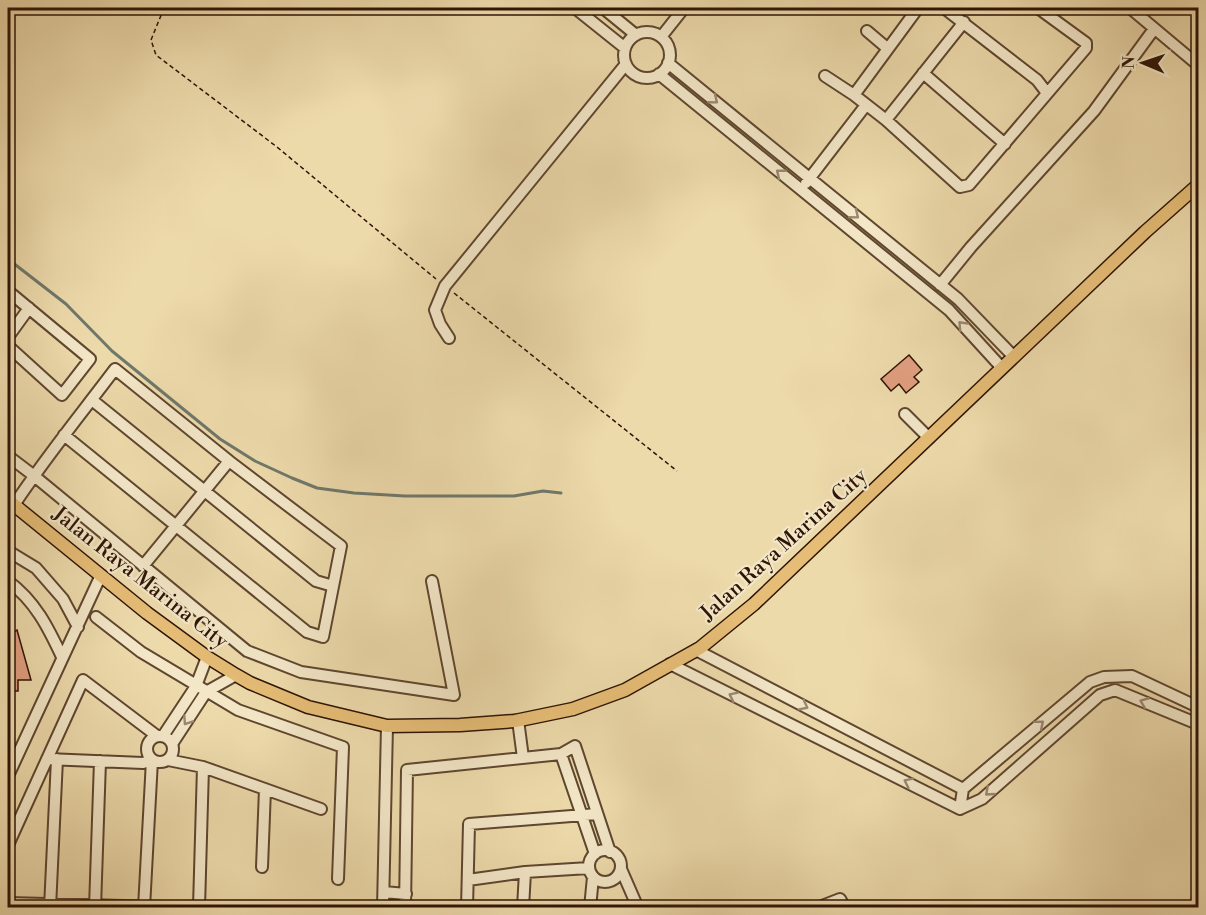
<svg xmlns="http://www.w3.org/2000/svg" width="1206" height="915" font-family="'Libre Bodoni',serif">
	<rect width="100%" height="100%" fill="#eddaab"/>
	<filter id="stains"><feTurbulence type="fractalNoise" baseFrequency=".00333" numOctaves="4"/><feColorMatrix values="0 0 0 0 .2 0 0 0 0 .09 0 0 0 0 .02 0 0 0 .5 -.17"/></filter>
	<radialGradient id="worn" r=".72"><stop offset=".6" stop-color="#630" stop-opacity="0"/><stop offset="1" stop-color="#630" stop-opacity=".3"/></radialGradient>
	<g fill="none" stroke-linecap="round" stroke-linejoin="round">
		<path stroke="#6f786b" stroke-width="3" d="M8,28L18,8
			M8,259L66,304L112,351L220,439L255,461L292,478L317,488L354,493L405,496H514L543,491L561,493"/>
	</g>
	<path fill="#e19f80" stroke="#2e1406" stroke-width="1.5" d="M909,355L922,370L914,377L919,382L906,393L899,384L891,391L881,379Z
		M17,630L31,680H18V691H8V637Z"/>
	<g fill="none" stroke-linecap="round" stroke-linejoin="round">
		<defs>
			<path id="minor" d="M575,8L625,48
				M603,8L636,35
				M918,8L854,95L886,120L964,22
				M944,8L1037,80L1047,93
				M1130,8L1198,65
				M867,31L887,48
				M624 55a23 23 0 1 1 46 0a23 23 0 1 1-46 0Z
				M661,37L684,8
				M668,63L958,299L1014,357
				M923,73L1005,144
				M659,74L949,310L1002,368
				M825,76L854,95
				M886,120L960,187L969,185L1086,48V43L1038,8
				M806,183L866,105
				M940,285L971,247L1094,111L1154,29
				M8,291L90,359L62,395L8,346
				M8,337L29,308
				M449,338L440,324L435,310L445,286L626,64
				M92,400L316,581L333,586
				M905,414L929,438
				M8,456L33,475L247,651L301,672L454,695L432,581
				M14,505C45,458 81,414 115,369L229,461L341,546L323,637L307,632L64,435
				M8,551L36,568L63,599L78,627
				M143,566L229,461
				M8,581C35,601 48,627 62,657
				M96,617L141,652L238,710L343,747L338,879
				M696,650L963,789
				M670,664L960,809
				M518,720L523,758
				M147 749a13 13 0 1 1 26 0a13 13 0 1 1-26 0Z
				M163,736L196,686L207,657
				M172,744L206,692L236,675
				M561,754L595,854
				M47,759L143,763L152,760L144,908
				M168,760L203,767L321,809
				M8,776L101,575
				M960,809L963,789L1090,682L1104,677L1132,676L1198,707
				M960,809L982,799L1100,695L1115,690L1198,724
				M8,845L83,680L157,736
				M589 866a16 16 0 1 1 32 0a16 16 0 1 1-32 0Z
				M262,867L265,789
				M621,869L638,908
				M468,880L525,872L589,868
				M384,892L406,894
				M8,903L200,908
				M199,907L203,767
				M50,908L57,759
				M95,908L100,761
				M383,908L387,726
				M405,908L407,770L561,754L575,746L610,852
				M467,908L469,824L597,814
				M523,908L525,872
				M590,908L593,877
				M817,908L840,899L845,908
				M1194,908L1198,898"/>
			<path id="major" d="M8,500L147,613L207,657L236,675L250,683L308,707L387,726L460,725L515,721L573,709L625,690L700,648L754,604L1145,232L1198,185"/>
		</defs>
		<use href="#minor" stroke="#5e462f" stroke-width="14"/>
		<use href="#major" stroke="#2e1406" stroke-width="15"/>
		<path stroke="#2e1406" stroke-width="1.5" stroke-dasharray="4.5 3" stroke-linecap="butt" d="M164,8L151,40L156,55L277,147L436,279
			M454,293L677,471"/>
		<use href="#minor" stroke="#f3e7c8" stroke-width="10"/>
		<use href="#major" stroke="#e6bd76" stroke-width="12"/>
	</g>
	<defs><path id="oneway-chevron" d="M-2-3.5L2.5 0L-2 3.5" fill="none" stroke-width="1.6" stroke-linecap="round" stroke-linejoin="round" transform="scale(1.5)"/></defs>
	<g stroke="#9a8871">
		<use href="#oneway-chevron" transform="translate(714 100) rotate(39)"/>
		<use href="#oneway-chevron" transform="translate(780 173) rotate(-141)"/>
		<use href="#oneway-chevron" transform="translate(855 215) rotate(39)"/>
		<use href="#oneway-chevron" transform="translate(962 325) rotate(-133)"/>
		<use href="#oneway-chevron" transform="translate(733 696) rotate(-154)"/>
		<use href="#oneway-chevron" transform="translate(1144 702) rotate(-158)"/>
		<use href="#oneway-chevron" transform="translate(804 706) rotate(27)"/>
		<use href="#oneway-chevron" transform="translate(187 721) rotate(124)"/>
		<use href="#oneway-chevron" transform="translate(1040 724) rotate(-40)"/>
		<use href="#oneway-chevron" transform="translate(908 782) rotate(-154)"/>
		<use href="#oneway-chevron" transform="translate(989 792) rotate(139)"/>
	</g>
	<g text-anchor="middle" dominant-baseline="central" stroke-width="4.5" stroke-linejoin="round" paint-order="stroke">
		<g font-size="21" fill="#2e1406" stroke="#f3e7c8">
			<text transform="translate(784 545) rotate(-42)">Jalan Raya Marina City</text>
			<text transform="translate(140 578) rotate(38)">Jalan Raya Marina City</text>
		</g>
	</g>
	<rect width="1206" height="915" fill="none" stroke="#eddaab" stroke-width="30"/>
	<rect x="9" y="9" width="1188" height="897" fill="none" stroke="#2e1406" stroke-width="3"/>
	<rect x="15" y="15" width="1176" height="885" fill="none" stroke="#2e1406" stroke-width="1.5"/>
	<g transform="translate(1143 63) rotate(272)" stroke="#f3e7c8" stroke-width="4.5" paint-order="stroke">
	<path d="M0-4.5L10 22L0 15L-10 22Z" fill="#2e1406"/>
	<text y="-9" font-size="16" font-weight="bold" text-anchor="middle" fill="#2e1406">N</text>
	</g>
	<rect width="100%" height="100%" filter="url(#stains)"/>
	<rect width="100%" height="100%" fill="url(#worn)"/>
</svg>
